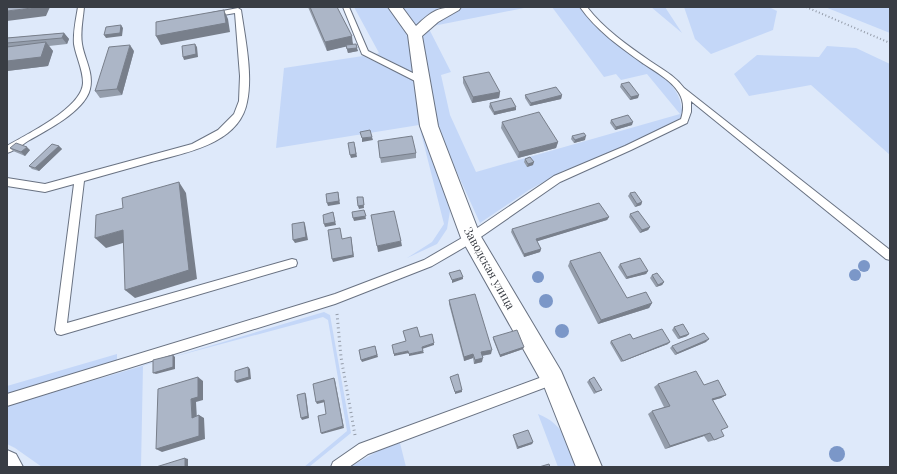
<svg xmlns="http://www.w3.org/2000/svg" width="897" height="474" font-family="'Playfair Display',serif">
	<rect width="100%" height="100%" fill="#dee9fa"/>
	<path fill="#c4d7f8" d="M354,7H390L412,39L416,74L376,54L379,53Z
		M400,7H442C430,12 421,18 415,29Z
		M458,7H529L428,27L451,72L441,75L450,115L476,172L680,114L647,74L621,80L616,74L604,77L552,7H579L601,32L667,80C679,93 681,100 683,117L623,148L563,171L529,190L480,223L438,131L422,56L423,34L425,28L437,18Z
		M652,7H665L682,33L651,7Z
		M684,7H769L777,11L773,30L711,54L695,39Z
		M825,7H890V33Z
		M827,46L856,48L890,64V155L811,85L749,96L734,74L757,55L819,57Z
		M363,56L403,75L412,80L417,86L423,124L450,211L447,229L437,244L407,258L432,242L444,224L419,125L276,148L284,68Z
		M324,312L330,315L351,433L309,467H304L347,431L328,320L323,317L143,365L141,467H42L15,448L7,444V406Z
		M117,354V363L7,395V386Z
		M538,414C564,424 568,443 577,467H558Z
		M399,439L406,467H350Z"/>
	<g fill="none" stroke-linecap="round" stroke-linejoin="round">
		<defs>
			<path id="lane" d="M78,7H84C83,19 80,32 82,44C84,58 94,73 90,89C85,111 47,130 28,141C22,145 15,151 7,153V146C27,134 82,108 83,83C83,69 76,57 74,44C73,32 76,19 78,7Z
				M343,7H349L368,51L425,79V83H419L362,54Z
				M580,7H587C604,29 627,45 650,61C662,69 675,76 684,88L890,250V260L886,259L691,101V112L687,123L631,150L560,182L475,241L432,266L335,304L7,406V394L335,294L424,260L467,235L554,176L625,146L681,119C684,110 684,101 679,93C671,80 656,72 644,64C620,47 597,31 580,7Z
				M238,8L241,10C245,38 253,74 247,102C239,145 183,153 148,163C127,169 105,175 84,181L67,323L292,259L296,260L297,263L296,266L61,335L57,334L55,330L74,184L45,192L7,186V178L45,184L192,144L218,130L234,114L239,101L240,76L235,13L212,17L208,15L212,13Z
				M553,373L557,375L559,379L557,383L368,454L349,467H331L333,462L359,444Z"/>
			<path id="street" d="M388,7H402L416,26C433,10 438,7 461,7L459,10L438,22L422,36L438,126L480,235L561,371L602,467H576L544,386L461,238L420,126L408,35Z
				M7,450L16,454L23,467H7Z"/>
		</defs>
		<use href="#lane" stroke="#697282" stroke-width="2"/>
		<use href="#street" stroke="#697282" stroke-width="2"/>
		<path stroke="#949ca9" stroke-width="2" stroke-dasharray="1 2.5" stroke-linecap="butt" d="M806,7L890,43"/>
		<path stroke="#949ca9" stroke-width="3" stroke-dasharray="1 3.5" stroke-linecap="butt" d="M337,314L341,357L355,435"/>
		<use href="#lane" fill="#fff" fill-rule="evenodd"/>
		<use href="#street" fill="#fff" fill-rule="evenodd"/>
	</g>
	<g fill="#7b97c8">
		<circle cx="864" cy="266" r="6"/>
		<circle cx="855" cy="275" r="6"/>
		<circle cx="538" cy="277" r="6"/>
		<circle cx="546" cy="301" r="7"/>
		<circle cx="562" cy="331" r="7"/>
		<circle cx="837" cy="454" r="8"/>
	</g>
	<path fill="#949dab" d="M308,7H337L353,44L358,51L348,53L346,46L327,51Z
		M64,33L69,39L67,44L49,46L53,51L48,66L7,71V38Z
		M134,51L122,95L100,98L95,91Z
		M463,77L500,92L499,98L472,103L463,83Z
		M621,84L638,98L630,100L620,87Z
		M525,95H562L561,99L530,106L525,98Z
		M490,103L516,110L494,115L489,107Z
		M611,120L632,125L615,130L610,123Z
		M502,122L558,142L556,148L518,158L501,128Z
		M572,136L585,140L574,143L571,139Z
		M378,141L416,153V158L381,163Z
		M59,146L62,149L39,171L32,169L29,166Z
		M10,148L30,150L25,156L13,151Z
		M525,159L533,165L527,167L524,162Z
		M630,193L642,202L641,205L635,207L628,196Z
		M630,214L650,227L648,230L640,233L629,217Z
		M609,217L607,220L537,241L541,249L540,252L524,257L511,232L512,229Z
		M570,261L627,298L652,303L649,308L598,324L568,266Z
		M620,264L648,271L646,274L626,279L618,267Z
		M652,275L664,282L662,285L656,287L650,278Z
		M449,300L491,354L482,356V362L474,364L473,358L464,361L449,304Z
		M674,327L687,336L678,339L672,330Z
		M493,337L523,349L500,357L493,339Z
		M611,341L668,344L621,362L610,343Z
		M706,342L675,355L670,348L672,346Z
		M589,380L602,390L594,394L587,382Z
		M658,384L704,385L726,395L721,398L713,400L721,430L718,439L708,442L704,436L665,449L648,414L652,411L664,407L654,387Z
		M513,435L533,442L532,444L517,449L513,436Z"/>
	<path fill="#787f8b" d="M40,7H50L46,16L7,21V11Z
		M224,10L228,19L230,32L161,45L156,36Z
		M121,25L123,28L122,36L106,38L104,35Z
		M64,33L69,39L67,44L62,38Z
		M352,36L353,45L327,51L325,42Z
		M46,42L53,51L48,66L7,71V61Z
		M195,44L197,47L198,57L184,60L183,57Z
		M130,45L134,51L122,95L117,89Z
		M357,48L358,51L348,53L347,49Z
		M500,92L499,98L472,103L473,97Z
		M562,95L561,99L530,106L531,103Z
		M639,95L638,98L630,100L631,97Z
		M516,107V110L494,115V112Z
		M633,122L632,125L615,130L616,127Z
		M586,136L585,140L574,143L575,140Z
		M372,137L373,140L362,142V138Z
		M558,142L556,148L518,158L519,152Z
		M59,146L62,149L39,171L35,168Z
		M355,146L357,157L351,158L350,155Z
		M27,147L30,150L25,156L21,152Z
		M534,162L533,165L527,167L528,164Z
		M179,182L186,193L197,279L135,298L125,290Z
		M338,192L340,204L328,206L327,203Z
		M363,197L364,208L359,209L358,206Z
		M642,202L641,205L635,207L637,204Z
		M364,210L366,219L354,221L353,218Z
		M333,212L336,225L325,227L324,224Z
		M609,217L607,220L535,242L536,239Z
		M304,222L305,224L308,240L295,243L293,240Z
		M650,227L648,230L640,233L642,230Z
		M123,230L133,240L106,248L95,238Z
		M351,237L354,257L333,262L332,259Z
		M401,241L402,246L378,252L377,246Z
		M541,249L540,252L524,257V254Z
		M648,271L646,274L626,279L627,277Z
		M463,277V279L452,283V280Z
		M664,282L662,285L656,287L658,285Z
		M652,303L649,308L598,324L601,320Z
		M689,334L687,336L678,339L680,337Z
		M709,339L706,342L675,355L677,353Z
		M670,342L668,344L621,362L623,361Z
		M434,343V345L422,349V347Z
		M375,346L378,357L362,362L361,360Z
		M524,347L523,349L500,357V355Z
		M492,350L491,354L480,356L481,352Z
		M408,351L409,353L394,356V354Z
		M423,351L424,353L409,356V354Z
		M473,354V358L464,361V357Z
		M173,355L175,357V369L156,374L153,373Z
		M483,358L482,362L474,364L475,360Z
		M248,367L250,369L251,379L237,383L235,381Z
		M198,377L203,381V400L196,402L197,420L192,418L191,399Z
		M334,378L335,380L344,428L322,434L321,433L343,426Z
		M462,390V392L455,394V392Z
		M305,393L306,395L309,418L302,420L301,418Z
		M726,395L721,398L707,402L712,399Z
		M324,400L325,402L317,404L316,402Z
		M199,415L204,418L205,439L162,452L156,449Z
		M710,433L704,436L665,449L670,446Z
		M533,442L532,444L517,449L518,447Z
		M185,458L188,459V467H185Z"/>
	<path fill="#acb6c7" stroke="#787f8b" d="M7,7H40L7,11Z
		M310,7H337L352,36L325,42Z
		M224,10L226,23L156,36V22Z
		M121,25L120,33L104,35L106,27Z
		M64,33L62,38L7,43V38Z
		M46,42L41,57L7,61V47Z
		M195,44L196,54L183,57L182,46Z
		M356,44L357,48L347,49L346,45Z
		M130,45L117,89L95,91L109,47Z
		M489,72L500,92L473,97L463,77Z
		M629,82L639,95L631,97L621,84Z
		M556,87L562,95L531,103L525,95Z
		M511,98L516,107L494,112L490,103Z
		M539,112L558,142L519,152L502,122Z
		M628,115L633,122L616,127L611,120Z
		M370,130L372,137L362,138L360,132Z
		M584,133L586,136L575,140L572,136Z
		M412,136L416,153L380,158L378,141Z
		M354,142L356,154L350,155L348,143Z
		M16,143L27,147L21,152L10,148Z
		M52,144L59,146L35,168L29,166Z
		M530,157L534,162L528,164L525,159Z
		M179,182L189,270L125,290L123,230L95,238L96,215L123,208L122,198Z
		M338,192L339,201L327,203L326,194Z
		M635,192L642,202L637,204L630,193Z
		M357,197H363L364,205L358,206Z
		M599,203L609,217L536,239L541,249L524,254L512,229Z
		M364,210L366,216L353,218L352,212Z
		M394,211L401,241L377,246L371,215Z
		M638,211L650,227L642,230L630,214Z
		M333,212L335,222L324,224L323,215Z
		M304,222L306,237L293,240L292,224Z
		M340,228L342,239L351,237L353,255L332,259L328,230Z
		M600,252L627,298L646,292L652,303L601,320L570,261Z
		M640,258L648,271L627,277L620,264Z
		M460,270L463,277L452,280L449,273Z
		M657,273L664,282L658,285L652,275Z
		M475,294L492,350L481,352L483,358L475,360L473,354L464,357L449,300Z
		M683,324L689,334L680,337L674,327Z
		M417,327L420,337L432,334L434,343L422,347L423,351L409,354L408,351L394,354L392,345L406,341L403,331Z
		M662,329L670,342L623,361L611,341L630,334L633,339Z
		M517,330L524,347L500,355L493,337Z
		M704,333L709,339L677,353L672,346Z
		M375,346L377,355L361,360L359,350Z
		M173,355V367L153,373V360Z
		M248,367L249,377L235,381V371Z
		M696,371L704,385L718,380L726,395L712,399L728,427L721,430L724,436L714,440L710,433L670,446L652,411L670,406L658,384Z
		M458,374L462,390L455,392L450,377Z
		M198,377V397L191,399L192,418L199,415V436L156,449L158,389Z
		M594,377L602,390L596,392L589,380Z
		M334,378L343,426L321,433L318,416L326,414L324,400L316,402L313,384Z
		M305,393L308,416L301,418L297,395Z
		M528,430L533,442L518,447L513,435Z
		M185,458V467H156Z
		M549,464L550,467H539Z"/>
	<g text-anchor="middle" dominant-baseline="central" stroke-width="3" stroke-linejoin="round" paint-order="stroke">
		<g font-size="12" fill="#393d44" stroke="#fff">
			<text transform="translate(490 268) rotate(61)">Заводская улица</text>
		</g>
	</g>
	<rect width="897" height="474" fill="none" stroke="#393d44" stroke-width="16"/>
</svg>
